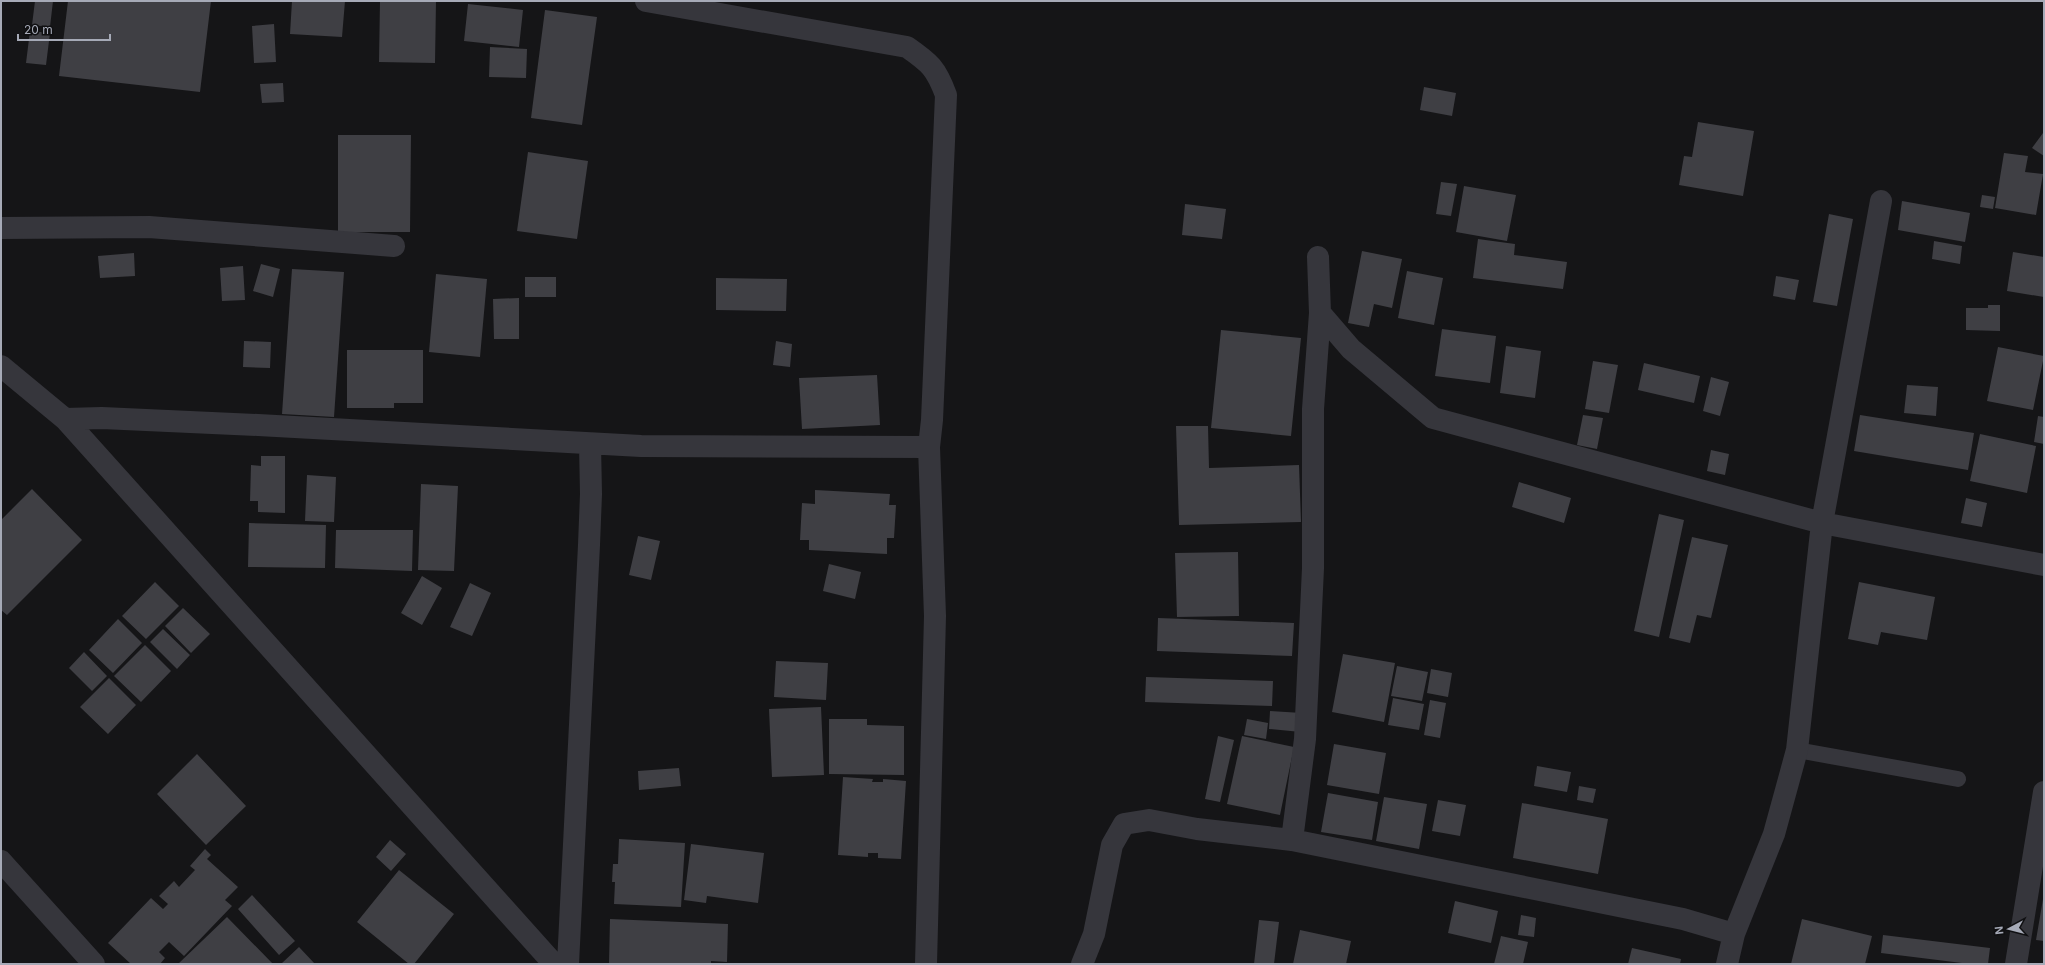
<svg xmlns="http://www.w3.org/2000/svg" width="2045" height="965" font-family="Inter,sans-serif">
	<rect width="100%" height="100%" fill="#151517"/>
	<path fill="#3f3f44" d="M35,1H53L50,27L32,25Z
		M68,1H211L200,92L59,76Z
		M292,1H345L342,37L290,34Z
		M380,1H436L435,63L379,62Z
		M468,4L523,10L519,47L464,41Z
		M545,10L597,17L582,125L531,118Z
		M274,24L276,62L254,63L252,26Z
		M30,31L50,33L46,65L26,63Z
		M490,47L527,49L526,78L489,77Z
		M283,83L284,102L262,103L260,84Z
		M1424,87L1456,93L1452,116L1420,110Z
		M1698,122L1754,131L1743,196L1679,185L1684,156L1692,157Z
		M2043,133L2044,134V156L2032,148Z
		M338,135H411L410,232H338Z
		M528,152L588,161L577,239L517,231Z
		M2004,153L2028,156L2025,172L2043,174L2036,215L1995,208Z
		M1441,182L1457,184L1451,216L1436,214Z
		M1464,186L1516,195L1507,241L1456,232Z
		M1982,195L1995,197L1993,209L1980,207Z
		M1902,201L1970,213L1965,242L1898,230Z
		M1185,204L1226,209L1222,239L1182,235Z
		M1829,214L1853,219L1837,306L1813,302Z
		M1478,239L1515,244L1514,255L1567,262L1563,289L1473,278Z
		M1934,241L1962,246L1960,264L1932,259Z
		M1362,251L1402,259L1392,308L1374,304L1369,327L1348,323Z
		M2013,252L2044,257V297L2007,291Z
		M134,253L135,276L100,278L98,256Z
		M261,264L280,269L273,297L253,291Z
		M243,266L245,300L222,301L220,268Z
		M292,269L344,272L334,417L282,414Z
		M1407,271L1443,278L1434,325L1398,318Z
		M436,274L487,279L480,357L429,352Z
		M1776,276L1799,280L1795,300L1773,296Z
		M525,277H556V297H525Z
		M716,278L787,279L786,311L716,310Z
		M519,298V339H494L493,299Z
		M1988,305H2000V331L1966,330V308H1988Z
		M1442,329L1496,336L1490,383L1435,376Z
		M1221,330L1301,338L1291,436L1211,428Z
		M244,341L271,342L270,368L243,367Z
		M776,341L792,344L790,367L773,365Z
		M1506,346L1541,351L1535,398L1500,393Z
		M1998,347L2044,356L2033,410L1987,401Z
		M347,350H423V403H394V408H347Z
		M1593,361L1618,365L1609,413L1585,409Z
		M1644,363L1700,376L1694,403L1638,390Z
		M877,375L880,425L802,429L799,378Z
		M1711,377L1729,382L1720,416L1703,411Z
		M1907,385L1938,387L1936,416L1904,413Z
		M1583,415L1603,418L1597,449L1577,445Z
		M1860,415L1974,433L1968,470L1854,451Z
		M2038,416L2044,417V444L2034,442Z
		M1176,426H1208L1209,468L1299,465L1301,522L1179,525Z
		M1980,434L2036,446L2027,493L1970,481Z
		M1711,450L1729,454L1725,475L1707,471Z
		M261,456H285V513L258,512V501H250L251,465L261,466Z
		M307,475L336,477L334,522L305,521Z
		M1519,482L1571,498L1564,523L1512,507Z
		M421,484L458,486L454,571L418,570Z
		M32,489L82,540L7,615L1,610V520Z
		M815,490L890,494L889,505H896L894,538H887V554L809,550V540H800L802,503L815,504Z
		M1966,498L1987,503L1982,527L1961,523Z
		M1659,514L1684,520L1659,637L1634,631Z
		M249,523L326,525L325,568L248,567Z
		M336,530H413L412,571L335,568Z
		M638,536L660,541L651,580L629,575Z
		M1692,537L1728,545L1711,618L1697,615L1690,643L1669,638Z
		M1238,552L1239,616L1177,617L1175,553Z
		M829,564L861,572L855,599L823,591Z
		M422,576L442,588L422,625L401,613Z
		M155,582L179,606L146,639L122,616Z
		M1859,582L1935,597L1927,640L1881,632L1878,645L1848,639Z
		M470,583L491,593L472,636L450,627Z
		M183,608L210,634L191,653L165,626Z
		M1158,618L1294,623L1292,656L1157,651Z
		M118,619L142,643L113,673L89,650Z
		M163,629L190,655L177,669L150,642Z
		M145,645L171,671L141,702L114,676Z
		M84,652L107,676L92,691L69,668Z
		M1343,654L1395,663L1384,722L1332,712Z
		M776,661L828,663L826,700L774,697Z
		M1397,666L1428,672L1422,701L1391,696Z
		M1431,669L1452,673L1448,697L1427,693Z
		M1146,677L1273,681L1272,706L1145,702Z
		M109,678L136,705L108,734L80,707Z
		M1393,698L1424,704L1419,730L1388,725Z
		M1430,700L1446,703L1440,738L1424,735Z
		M821,707L824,775L772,777L769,709Z
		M1270,711L1302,713L1301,732L1269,729Z
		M829,719H867V725L904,726V775L829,774Z
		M1247,719L1268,723L1266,739L1244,735Z
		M1218,736L1234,740L1220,802L1205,799Z
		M1242,736L1294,747L1280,815L1227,804Z
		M1334,744L1386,753L1379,794L1327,785Z
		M197,754L246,806L206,845L157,794Z
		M1537,766L1571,772L1567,792L1534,786Z
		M679,768L681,786L639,790L638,771Z
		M843,777L873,779L872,782H883V779L906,781L901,859L878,858V853H868V857L838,855Z
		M1579,786L1596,789L1593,803L1577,800Z
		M1328,793L1378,802L1372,840L1321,832Z
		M1384,797L1427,804L1419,849L1376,841Z
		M1438,800L1466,805L1460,836L1432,831Z
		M1522,803L1608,819L1598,874L1513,858Z
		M619,839L685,843L681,907L614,904L615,882H612L613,864H618Z
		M390,840L406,854L391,871L376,857Z
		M691,844L764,853L758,903L707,896L706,903L684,900Z
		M205,849L211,855L207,859L238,887L225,900L232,906L184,956L169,942L159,952L165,958L160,964H131L108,943L151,898L163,909L168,904L159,896L174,881L179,887L195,870L190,866Z
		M399,870L454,914L414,964H409L357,922Z
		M252,895L295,941L279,955L238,909Z
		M2043,899H2044V941L2036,940Z
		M1455,901L1498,911L1491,943L1448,933Z
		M1521,915L1536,918L1534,937L1518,935Z
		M227,917L273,964H178Z
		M610,919L728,924L727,962L711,961V964H609Z
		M1802,919L1872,936L1865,964H1791Z
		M1259,920L1279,922L1274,964H1254Z
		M1300,930L1351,941L1346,964H1293Z
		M1883,935L1990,948L1988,964H1970L1881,953Z
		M1501,936L1528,942L1523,964H1494Z
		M299,947L315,964H281Z
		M1632,948L1681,959L1680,964H1628Z"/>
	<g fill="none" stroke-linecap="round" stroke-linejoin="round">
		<path stroke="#36363c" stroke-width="16" d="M1797,750L1958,779"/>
		<path stroke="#36363c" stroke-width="22" d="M646,1L907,47C930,63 936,68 946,95L932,420L929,447L935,616L926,964
			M1,228L149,227L394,246
			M1320,313L1351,349L1433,418L1822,523L2044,565
			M1,366L65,419L102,418L258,425L641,446L929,447
			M65,419L554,964
			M1292,840L1305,739L1313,568V409L1320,313L1318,257
			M1,861L94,964
			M568,964L589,545L591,494L590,444
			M1082,964L1094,934L1112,845L1124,824L1149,820L1197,829L1292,840L1683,919L1734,934
			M1727,964L1734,934L1774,834L1797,750L1822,523L1881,201
			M2016,964L2044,792"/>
	</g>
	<rect width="2045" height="965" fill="none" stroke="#a6aab7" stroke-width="4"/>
	<g transform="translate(2009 929) rotate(263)" stroke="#101012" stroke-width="3" paint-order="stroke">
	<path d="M0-3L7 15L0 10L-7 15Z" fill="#a6aab7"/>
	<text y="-6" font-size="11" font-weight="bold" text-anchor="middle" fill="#a6aab7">N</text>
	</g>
	<path d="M18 34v6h92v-6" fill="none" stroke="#a6aab7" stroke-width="2"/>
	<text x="24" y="34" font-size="12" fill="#a6aab7" stroke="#101012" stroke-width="3" paint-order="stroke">20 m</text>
</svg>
